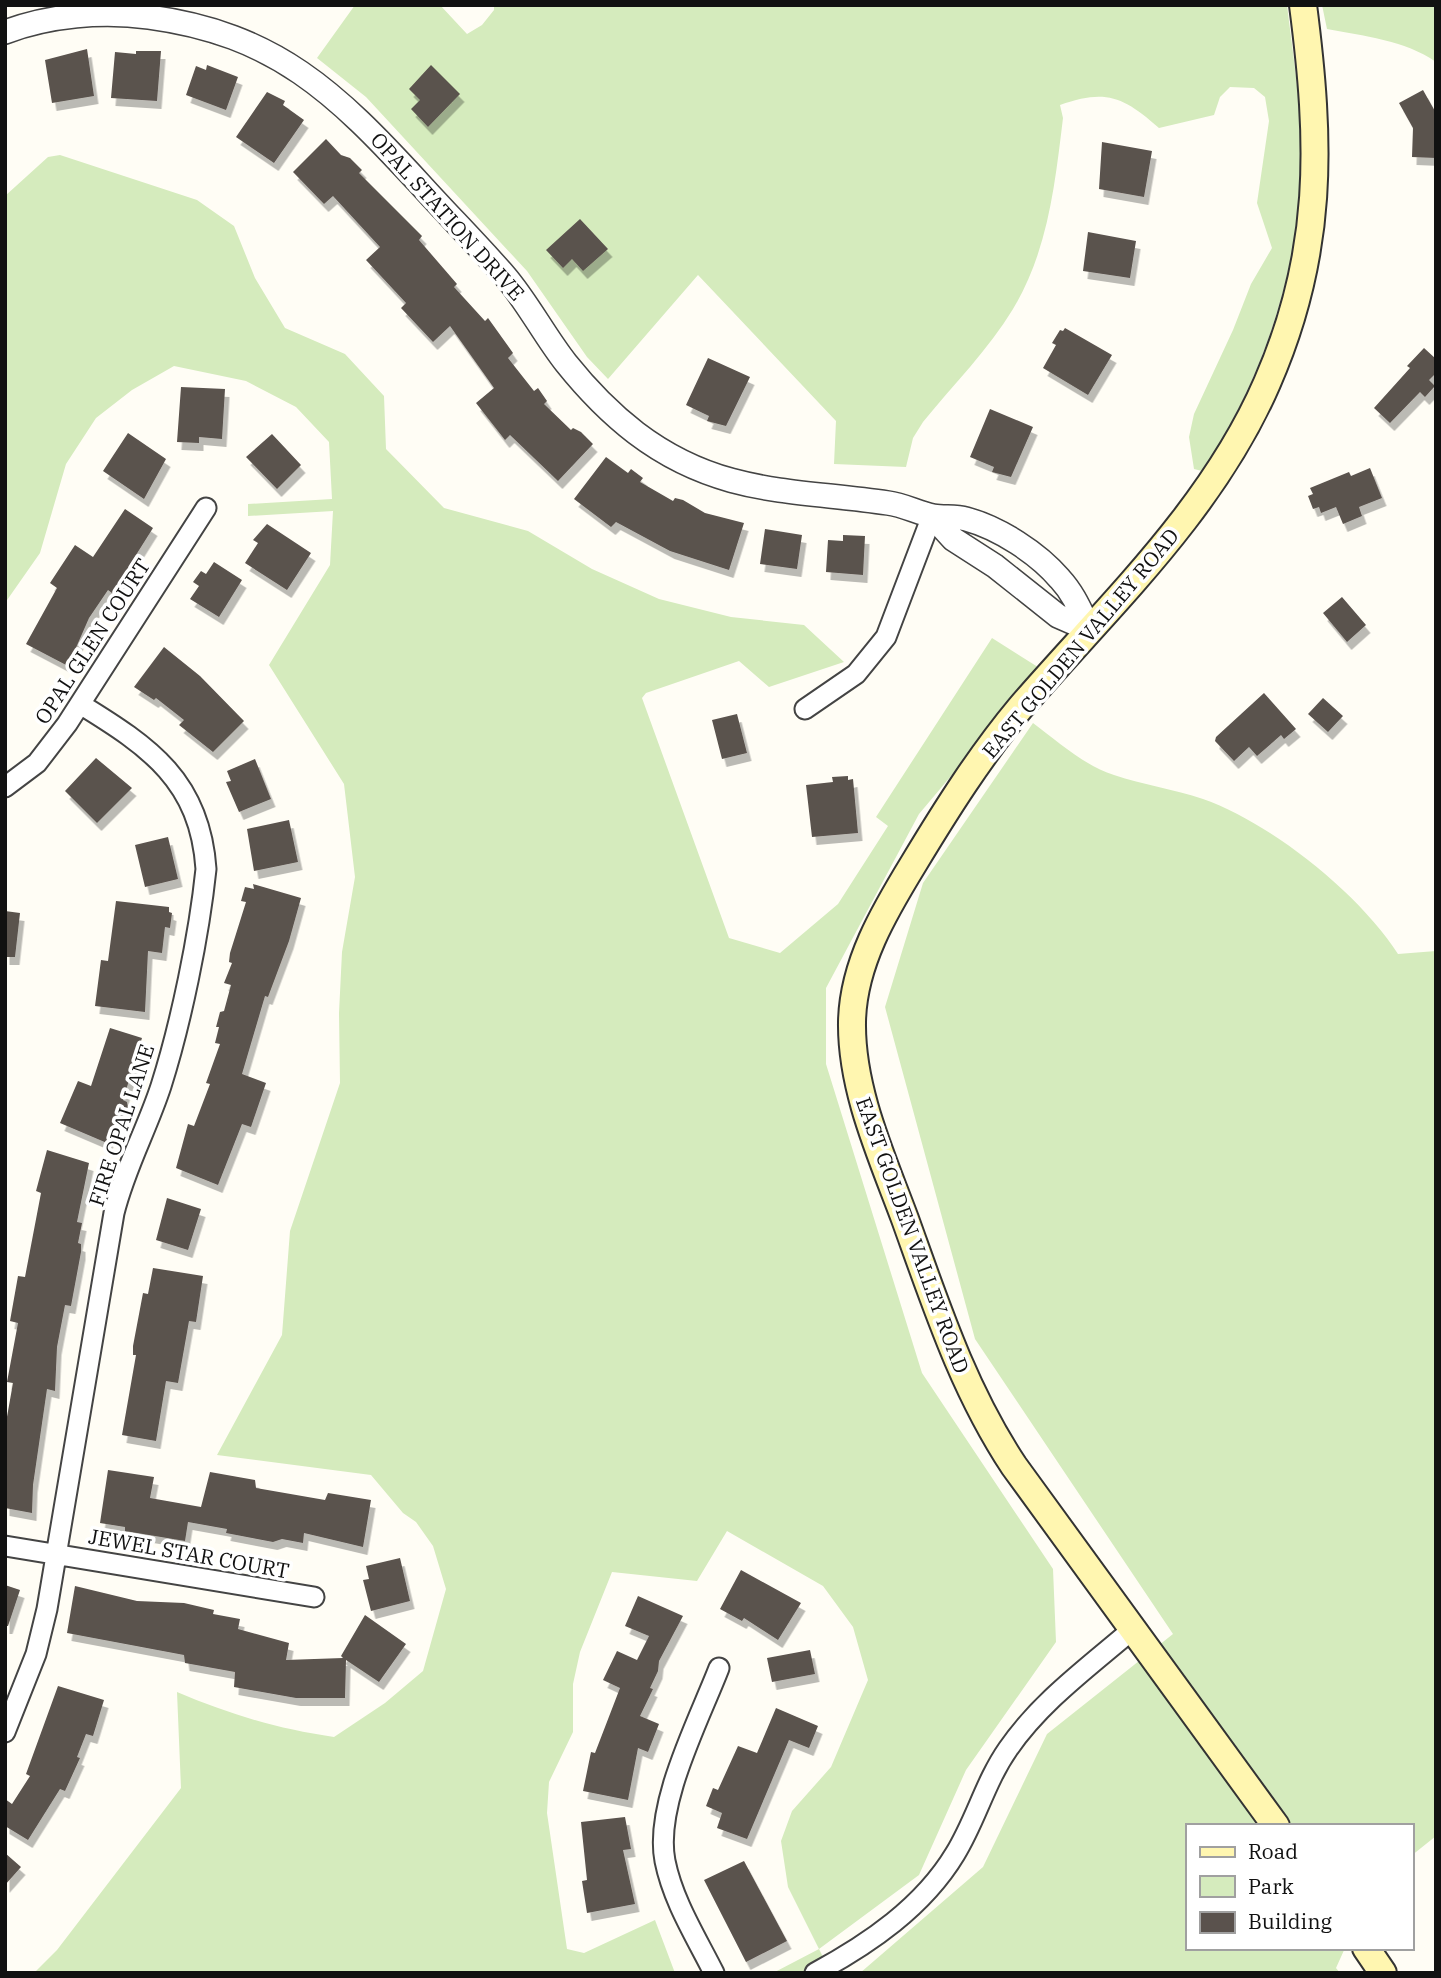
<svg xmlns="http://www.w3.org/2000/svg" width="1441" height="1978" font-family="'IBM Plex Serif',serif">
	<defs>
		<filter id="shadow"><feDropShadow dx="4.5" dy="8" stdDeviation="0" flood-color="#0004"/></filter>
	</defs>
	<rect width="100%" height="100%" fill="#fffdf5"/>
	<path fill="#d5ebbd" d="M355,5H440L467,34L482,25L494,10V5H1287C1293,56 1302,108 1301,159C1301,267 1262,382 1202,471L1194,469L1189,437L1194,414L1233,330L1251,284L1272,248L1257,203L1269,121L1265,97L1254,88L1230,87L1220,97L1214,115L1159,128C1123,96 1105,89 1060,105L1063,118C1055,184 1048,251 1013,309C989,349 953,385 923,422L913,438L906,467L834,464L836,421L698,275L608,379L587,357L527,271L366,97L317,58Z
		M1322,5H1436V62C1405,40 1363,36 1327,29Z
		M60,155L197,200L234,226L255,278L285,328L345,354L384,396L386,449L444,508L528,531L592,569L659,599L731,617L804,625L844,662L769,687L739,661L646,693L642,698L729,938L780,953L838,904L888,826L876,817L992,638L1041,669L919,814L826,988V1064L922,1373L1053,1569L1056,1642L966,1770L919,1875L819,1949L831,1973H773L819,1949L788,1887L781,1841L792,1811L831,1767L868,1680L853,1627L823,1586L727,1531L697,1581L612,1572L580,1652L573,1684V1732L549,1782L547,1813L567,1949L584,1953L655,1920L675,1973H34L57,1950L181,1788L177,1692C229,1714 277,1729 334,1737L385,1703L423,1671L446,1589L433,1546L416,1522L403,1513L371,1475L217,1455L282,1335L290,1231L340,1083L339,1013L342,952L355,877L344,784L269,665L330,565L333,511L248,516V504L332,499L329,442L296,407L246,381L174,366L132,390L96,418L66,464L40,553L5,603V196L48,157Z
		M1033,723C1057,741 1085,766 1114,775C1143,785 1174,789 1203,799C1271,823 1359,893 1398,954L1436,951V1836L1411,1856V1826H1187V1948H1345L1336,1968L1340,1973H860L983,1867L1047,1734L1173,1634L975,1339L885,1007L923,883Z"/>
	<path fill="#5a524d" filter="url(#shadow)" d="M87,49L94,96L52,103L45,60Z
		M136,51H161L157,101L111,98L115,52L136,54Z
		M207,65L238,77L226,110L186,95L196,66L206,70Z
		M431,65L460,94L428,127L411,109L420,100L409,89Z
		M1423,90L1436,113V158L1412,157L1413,128L1399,103Z
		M267,92L285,101L283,105L304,120L274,163L236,137Z
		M326,139L341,155L350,158L362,170L359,173L422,236L419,240L457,284L454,287L485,321L488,318L513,353L508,358L534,391L538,388L547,401L544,404L571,430L573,428L581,432L593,444L558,481L510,435L505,440L476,403L494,388L450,326L433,342L401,308L406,303L366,260L380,247L333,196L324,204L293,172Z
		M1102,142L1152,151L1144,197L1099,189Z
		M580,219L608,249L583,271L572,259L563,268L546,250Z
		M1088,232L1136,241L1130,278L1083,271Z
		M1065,328L1112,355L1088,395L1043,368L1056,345L1052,343L1060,330L1063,331Z
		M1424,348L1436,359V373L1429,380L1435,386L1425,397L1420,392L1390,423L1374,408L1410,368L1407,366Z
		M708,358L750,377L726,426L707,421L709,416L686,405Z
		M181,387L225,389L222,439L199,437V443L177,442Z
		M990,409L1033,427L1011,477L992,472L994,467L970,457Z
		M128,433L166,459L144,499L103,471Z
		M272,434L301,465L277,489L246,457Z
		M606,457L628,473L631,469L643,478L640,482L673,501L675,498L683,500L705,513L744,523L729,570L670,551L616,522L611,527L574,499Z
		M1370,468L1382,498L1359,507L1362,516L1343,524L1336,507L1321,513L1319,507L1313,509L1308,496L1313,494L1310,488L1349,472L1351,476Z
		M125,509L153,528L112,593L108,590L89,618L68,666L26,644L57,588L50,583L75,545L93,557Z
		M267,524L311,553L287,590L245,563L258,543L253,540Z
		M765,529L802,535L797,569L760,564Z
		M843,535L865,536L863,575L826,572L828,540L843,541Z
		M214,562L242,580L219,617L190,599L199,586L193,582L201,571L206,574Z
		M1342,597L1366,625L1347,642L1323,613Z
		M164,647L200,676L244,721L213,752L179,725L184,720L156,698L154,700L134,687Z
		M1264,693L1296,729L1284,739L1281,735L1257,756L1249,747L1234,761L1215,741L1216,737Z
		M1323,698L1343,716L1328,732L1308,714Z
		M737,714L747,753L722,759L712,720Z
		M96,758L132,788L97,823L65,791Z
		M255,759L271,799L239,812L226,782L231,781L227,771Z
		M848,776V780L853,779L858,833L812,837L806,785L833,782L832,777Z
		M289,820L298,862L254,871L247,829Z
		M168,837L178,879L145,887L135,845Z
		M253,884L301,898L289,941L268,997L265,996L242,1074L266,1083L251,1127L242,1124L218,1185L176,1168L188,1124L194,1126L210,1084L206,1083L220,1044L215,1043L219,1027H216L220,1012L224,1011L231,985L224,983L232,963L229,962L230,953L246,902L241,901L245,887L254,889Z
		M116,901L169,907V912L172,913L170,928L165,927L162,953L148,951L145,1012L95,1006L101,960L108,961Z
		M5,911L20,913L15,957H5Z
		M110,1028L142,1038L123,1100L127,1102L128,1108L122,1121L118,1119L107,1143L60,1123L78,1081L91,1086Z
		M47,1150L89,1163L77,1222L82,1223L78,1243L81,1244V1252L71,1306L65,1305L57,1347L55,1391L47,1389L33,1485L32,1513L5,1508V1428L13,1383L7,1382L18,1323L10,1321L18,1276L25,1277L41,1193L36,1191Z
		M167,1198L201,1209L188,1250L156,1240Z
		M153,1268L203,1276L196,1322L189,1321L178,1383L166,1381L156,1441L122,1435L136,1355H133V1346L143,1293L148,1294Z
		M108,1470L154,1477L150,1498L201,1507L210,1472L255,1480L256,1488L325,1500L328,1493L371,1500L363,1547L304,1533L303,1543L282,1539L273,1542L226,1533L227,1529L188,1522L185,1541L125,1531V1527L100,1523Z
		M400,1558L410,1601L371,1611L363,1580L369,1579L366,1566Z
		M741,1570L801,1603L778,1640L744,1618L742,1621L720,1609Z
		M5,1585L20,1590L8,1626H5Z
		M75,1586L137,1601L184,1603L214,1610L213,1614L240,1619L238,1629L289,1643L286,1660L343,1658L341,1656L365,1615L406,1644L379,1682L346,1660L345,1698H296L234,1687L235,1672L185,1663L184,1655L67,1633Z
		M638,1596L683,1616L659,1661L658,1671L650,1688L653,1689L640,1716L659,1724L648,1752L638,1748L628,1800L583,1791L591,1752L595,1753L620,1688L603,1680L617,1651L637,1660L649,1636L625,1626Z
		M810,1650L815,1674L772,1682L767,1658Z
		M58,1686L104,1700L93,1736L86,1734L77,1757L80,1758L65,1791L60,1789L28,1840L5,1826V1799L12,1804L30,1776L26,1774Z
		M776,1708L818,1726L809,1748L789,1740L747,1839L717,1828L722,1813L706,1806L713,1788L718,1790L738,1746L757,1753Z
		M625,1817L631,1849L623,1850L635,1904L587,1913L582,1881L587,1880L581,1822Z
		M5,1853L21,1867L5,1885Z
		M744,1861L787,1941L746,1962L704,1880Z"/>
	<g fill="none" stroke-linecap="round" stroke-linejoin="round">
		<defs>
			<path id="minor" d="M805,709L856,674L886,637L932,516
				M5,787L37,763L67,724L206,508
				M5,1546L314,1597
				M5,1732L36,1654L47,1609L114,1213C125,1168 147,1129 161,1086C181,1023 199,936 206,869C200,781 150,747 80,704
				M714,1973C696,1937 673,1901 665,1861C654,1805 699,1720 719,1668
				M815,1973C869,1944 923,1907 955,1854C976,1820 985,1782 1008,1749C1041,1701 1090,1666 1134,1628"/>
			<path id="tertiary" d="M5,32C50,15 102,11 149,17C276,34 336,93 419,183C447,214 477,244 505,276C528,303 544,335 566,363C586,388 610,413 636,433C719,496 793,489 888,503C904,505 918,513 933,516C944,518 955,516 966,519C999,528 1038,553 1060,579C1074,594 1081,612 1090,630
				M932,516L953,539L995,566L1058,616L1090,630"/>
			<path id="secondary" d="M1276,1826L1014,1466C963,1389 936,1305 905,1219C882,1157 851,1090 852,1022C853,964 884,912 914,863C946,810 980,756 1020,708C1109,605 1212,510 1267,383C1324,253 1321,143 1303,5
				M1366,1948L1383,1973"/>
		</defs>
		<use href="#minor" stroke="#444" stroke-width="23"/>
		<use href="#tertiary" stroke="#444" stroke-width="26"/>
		<use href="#secondary" stroke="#333" stroke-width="30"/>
		<use href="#minor" stroke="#fff" stroke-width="19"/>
		<use href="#tertiary" stroke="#fff" stroke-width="23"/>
		<use href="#secondary" stroke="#fff6b0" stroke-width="26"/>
	</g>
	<g text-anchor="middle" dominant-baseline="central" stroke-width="7" stroke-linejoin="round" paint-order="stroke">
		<g font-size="21" fill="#111" stroke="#fff">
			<text transform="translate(448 216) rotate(48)">OPAL STATION DRIVE</text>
			<text transform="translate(92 641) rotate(-57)">OPAL GLEN COURT</text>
			<text transform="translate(1080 643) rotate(-50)">EAST GOLDEN VALLEY ROAD</text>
			<text transform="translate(121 1125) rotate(-72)">FIRE OPAL LANE</text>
			<text transform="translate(913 1235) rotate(70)">EAST GOLDEN VALLEY ROAD</text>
			<text transform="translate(189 1553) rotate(10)">JEWEL STAR COURT</text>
		</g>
	</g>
	<rect width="1441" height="1978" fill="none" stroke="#111111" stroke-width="14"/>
	<rect x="1186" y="1824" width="228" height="126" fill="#ffffff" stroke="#a0a0a0" stroke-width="2"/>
	<rect x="1200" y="1847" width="35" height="10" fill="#fff6b0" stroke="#a0a0a0" stroke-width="2"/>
	<text x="1248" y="1859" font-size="21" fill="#111111">Road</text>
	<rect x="1200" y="1876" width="35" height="21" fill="#d5ebbd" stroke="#a0a0a0" stroke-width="2"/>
	<text x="1248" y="1894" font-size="21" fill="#111111">Park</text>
	<rect x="1200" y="1912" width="35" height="21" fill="#5a524d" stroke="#a0a0a0" stroke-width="2"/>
	<text x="1248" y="1929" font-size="21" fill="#111111">Building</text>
</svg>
